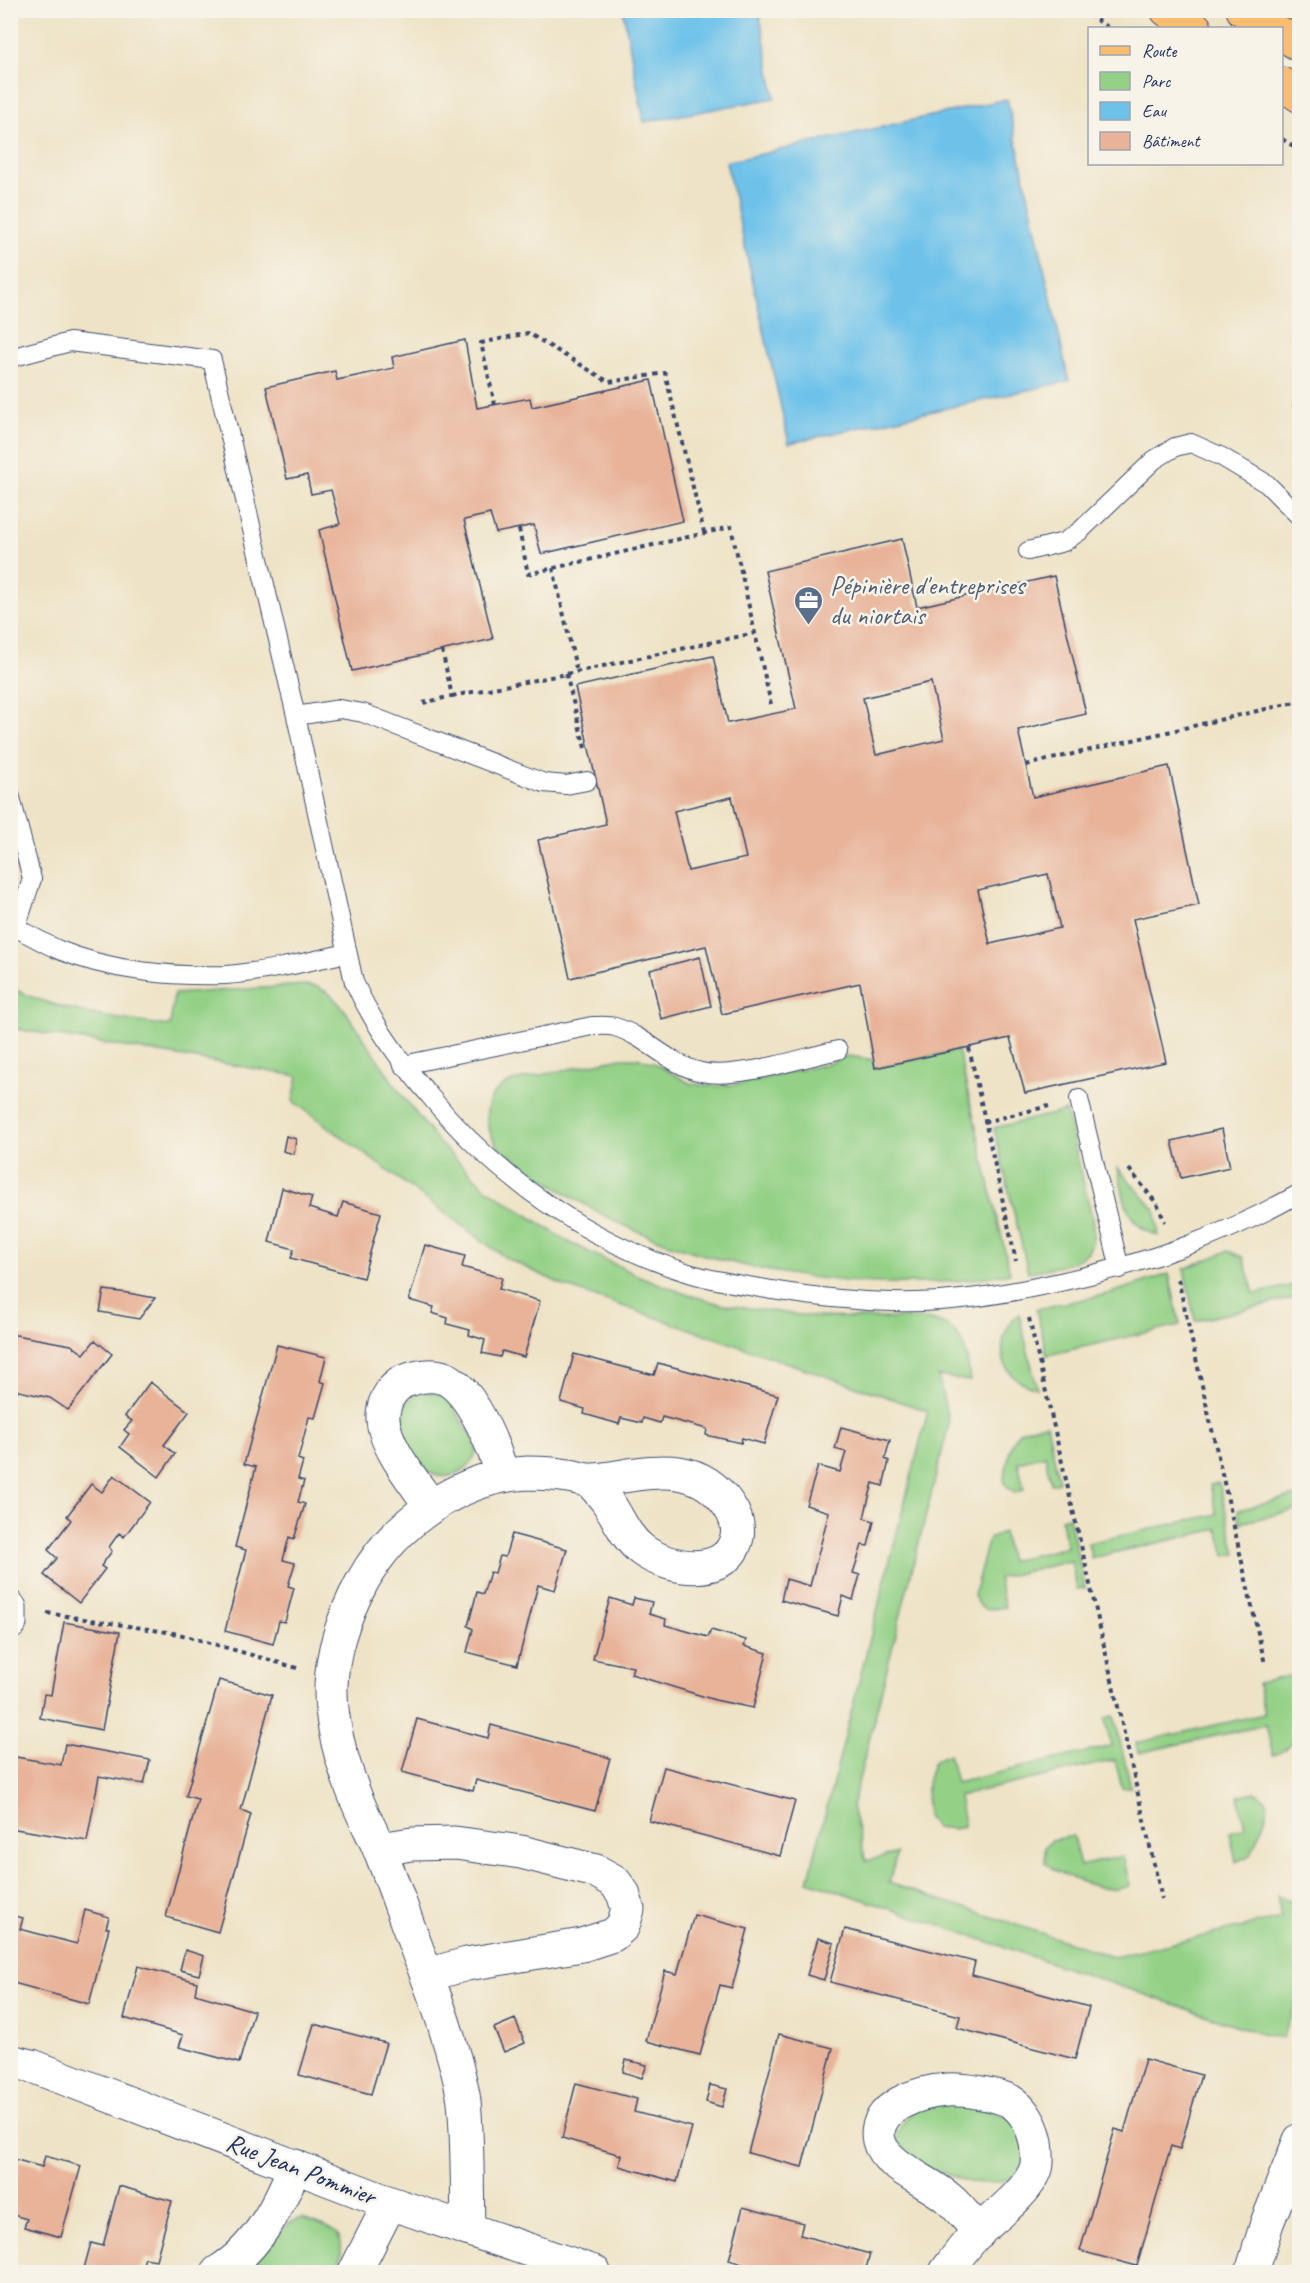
<svg xmlns="http://www.w3.org/2000/svg" width="1310" height="2283" font-family="Caveat,sans-serif">
	<rect width="100%" height="100%" fill="#f7f3e8"/>
	<filter id="ink" filterUnits="userSpaceOnUse"><feTurbulence type="fractalNoise" baseFrequency=".0167" numOctaves="2"/><feDisplacementMap in="SourceGraphic" scale="12" xChannelSelector="R" yChannelSelector="G"/><feConvolveMatrix kernelMatrix="1 2 1 2 8 2 1 2 1" color-interpolation-filters="sRGB"/></filter>
	<filter id="wash" filterUnits="userSpaceOnUse"><feTurbulence type="fractalNoise" baseFrequency=".008" numOctaves="4" result="noise"/><feDisplacementMap in="SourceGraphic" scale="24" xChannelSelector="R" yChannelSelector="G"/><feGaussianBlur stdDeviation="1.35" result="paint"/><feColorMatrix in="noise" values="0 0 0 0 0 0 0 0 0 0 0 0 0 0 0 0 0 1.4 0 .05"/><feComposite in="paint" operator="in"/></filter>
	<g filter="url(#wash)">
		<rect width="100%" height="100%" fill="#eee3c6"/>
		<path fill="#94d187" stroke="#588072" stroke-width="1.5" d="M305,985L318,987L330,994L344,1009L401,1094L439,1143L487,1189L570,1243L639,1276L683,1293L720,1304L814,1317L926,1319C964,1326 966,1347 970,1381L938,1376L949,1424L852,1807L866,1861L897,1853L889,1883L1114,1957L1281,1918L1277,1896L1299,1905V1994L1283,2038L1262,2034L808,1881L928,1411L567,1287L506,1258L293,1101L298,1076L11,1028V988C60,1012 116,1019 170,1026L174,994Z
			M958,1050L1010,1273C992,1276 974,1280 956,1281C850,1290 732,1272 635,1230C586,1209 542,1178 499,1148C481,1123 481,1093 513,1081L621,1058H637L654,1063L691,1084L712,1086L734,1085L827,1064L848,1056L874,1060L875,1068Z
			M1066,1111L1092,1218C1093,1227 1095,1237 1091,1246C1083,1267 1046,1268 1028,1272L994,1128Z
			M1118,1168L1155,1210L1159,1236C1124,1225 1125,1200 1118,1168Z
			M1228,1251L1243,1257L1254,1294L1299,1284V1297L1195,1321L1184,1269Z
			M1169,1274L1180,1325L1047,1355L1036,1309L1108,1294Z
			M1019,1314L1037,1389C1030,1386 1021,1383 1015,1378C996,1361 1000,1329 1019,1314Z
			M419,1392C446,1392 448,1396 461,1420C466,1427 476,1440 476,1448C476,1466 452,1481 435,1475C428,1472 422,1465 418,1459C403,1439 399,1429 403,1404Z
			M1047,1424L1059,1482L1051,1484L1045,1455L1018,1462L1024,1490L1014,1493L1005,1484L1004,1478C1008,1465 1009,1442 1019,1432C1026,1427 1038,1426 1047,1424Z
			M1219,1483L1236,1554L1225,1556L1218,1529L1091,1558L1088,1543L1217,1514L1210,1485Z
			M1299,1495V1509L1240,1523L1238,1510Z
			M1069,1517L1085,1588L1077,1589L1071,1561L998,1578L1005,1607C989,1610 978,1612 974,1594L989,1538L1003,1532L1010,1561L1067,1547L1061,1519Z
			M1293,1675L1299,1678C1300,1706 1306,1746 1273,1755L1266,1725L1138,1753L1136,1743L1264,1714L1258,1683Z
			M1114,1716L1131,1787L1122,1788L1115,1760L959,1796L964,1826L954,1829L935,1827L927,1816V1783L933,1763L938,1759L949,1754L956,1783L1111,1746L1105,1718Z
			M1255,1792L1267,1800V1813L1251,1855L1236,1862L1230,1832L1245,1828L1238,1796Z
			M1073,1836L1080,1866L1123,1856L1130,1886C1124,1887 1117,1890 1111,1889C1094,1888 1057,1874 1045,1863V1847L1052,1840Z
			M976,2104L1015,2120L1027,2152L1017,2178L989,2183L969,2182L919,2165L897,2144C896,2125 909,2111 927,2105C939,2101 963,2104 976,2104Z
			M302,2218C339,2230 348,2232 337,2272H243L289,2223Z"/>
		<path fill="#6ec2ea" stroke="#4478a4" stroke-width="1.5" d="M623,11H759L775,98L644,122Z
			M1007,99L1069,381L789,443L726,162Z"/>
		<g id="blocks">
			<path fill="#e8b399" fill-rule="evenodd" d="M465,340L477,408L530,398L532,407L651,380L683,521L541,554L534,525L496,533L490,514L464,520L493,639L352,671L319,530L340,524L331,490L311,494L307,475L287,479L266,387L335,371L337,380L394,368L392,357Z
				M1299,403V425L1293,405Z
				M1299,446V471H1298L1295,454Z
				M902,539L917,607L1054,576L1086,714L1018,730L1033,797L1169,766L1199,905L1133,919L1166,1062L1025,1093L1010,1038L875,1068L860,983L722,1014L706,946L570,978L538,840L606,824L575,687L713,656L728,723L796,709L765,571ZM931,682L944,739L876,755L863,698ZM732,797L746,858L688,871L674,811ZM1048,874L1060,928L990,944L978,890Z
				M700,957L711,1006L661,1019L650,970Z
				M1222,1129L1230,1167L1181,1178L1172,1141Z
				M286,1136L296,1139L294,1154L283,1151Z
				M282,1188L312,1197L309,1208L338,1217L343,1202L381,1213L363,1278L291,1258L294,1249L269,1242Z
				M425,1245L465,1256L462,1267L502,1278L499,1289L540,1301L524,1357L502,1351L500,1357L482,1353L485,1340L469,1335L470,1330L447,1324L448,1318L432,1313L434,1307L409,1300Z
				M104,1290L128,1293L155,1298L139,1319L100,1312Z
				M10,1334L71,1345L84,1354L95,1340L112,1354L68,1410L50,1398L10,1389Z
				M277,1345L326,1357L320,1381L325,1383L315,1418L309,1417L298,1459L303,1461L298,1479L304,1481L298,1502L305,1504L294,1539L289,1537L283,1560L295,1563L288,1586L294,1588L285,1622L279,1621L273,1644L225,1631L246,1550L235,1547L256,1467L244,1464Z
				M574,1354L654,1375L658,1363L778,1395L764,1444L742,1438L741,1443L706,1435L707,1429L662,1417L660,1423L643,1418L642,1423L621,1418L619,1424L584,1414L585,1409L561,1402Z
				M150,1382L189,1412L164,1445L175,1454L159,1477L120,1447L129,1434L124,1430L132,1421L125,1416Z
				M841,1427L890,1440L885,1459L889,1461L883,1486L873,1483L868,1501L864,1518L874,1521L868,1546L862,1545L853,1573L860,1575L853,1600L843,1596L838,1616L781,1600L786,1579L810,1586L829,1512L806,1505L818,1466L840,1472L846,1452L835,1449Z
				M114,1475L150,1502L124,1537L119,1533L109,1547L112,1551L101,1566L105,1569L79,1603L44,1575L57,1558L48,1550L71,1520L67,1516L91,1484L102,1492Z
				M512,1534L567,1549L555,1590L538,1585L517,1665L467,1652L473,1629L468,1626L477,1592L483,1594L490,1572L495,1573L500,1556L505,1557Z
				M610,1598L632,1605L634,1598L652,1602L649,1614L666,1619L665,1625L708,1637L711,1630L746,1640L744,1646L767,1653L753,1708L715,1700L631,1674L633,1667L593,1659Z
				M64,1622L120,1632L102,1730L40,1718L44,1694L51,1695Z
				M219,1680L272,1695L241,1810L251,1814L218,1932L166,1917L198,1799L186,1796Z
				M417,1719L488,1738L491,1725L610,1758L595,1811L476,1780L473,1791L402,1772Z
				M65,1744L150,1760L144,1784L99,1776L87,1841L10,1828V1756L61,1765Z
				M664,1767L795,1801L780,1856L649,1821Z
				M85,1910L109,1917L106,1928H109L89,2004L10,1982V1915L23,1918L20,1929L77,1944Z
				M694,1915L748,1929L732,1988L720,1985L700,2055L646,2041L665,1971L677,1974Z
				M845,1929L975,1962L972,1975L1089,2007L1075,2059L957,2028L960,2016L830,1982Z
				M818,1938L834,1943L824,1980L807,1975Z
				M185,1950L204,1956L199,1975L180,1970Z
				M138,1966L197,1982L195,1994L254,2011L239,2063L179,2047L183,2035L124,2018Z
				M515,2019L525,2043L504,2052L494,2028Z
				M314,2024L386,2043L371,2094L299,2075Z
				M779,2034L833,2048L802,2167L748,2153Z
				M1145,2059L1201,2075L1180,2149L1171,2146L1137,2266L1080,2251L1115,2129L1124,2132Z
				M626,2060L647,2065L642,2078L623,2072Z
				M576,2083L637,2099L634,2112L692,2127L677,2182L619,2166L621,2155L562,2138Z
				M710,2085L727,2089L722,2107L706,2102Z
				M45,2156L81,2166L61,2237L24,2227L27,2219L10,2214V2158L42,2167Z
				M119,2186L172,2201L156,2260L145,2258L140,2272H83L91,2243L103,2246Z
				M743,2207L803,2223L800,2235L870,2254L865,2272H771L729,2260Z
				M414,2266L433,2272H412Z"/>
		</g>
	</g>
	<g filter="url(#ink)">
		<use href="#blocks" fill-opacity="0" stroke="#3b4a6e" stroke-width="1.5"/>
		<g fill="none" stroke-linecap="round" stroke-linejoin="round">
			<defs>
				<path id="service" d="M10,358L70,342L212,360L296,716L354,982C373,1024 399,1060 429,1095C496,1177 589,1243 692,1274C720,1282 749,1286 778,1291C815,1297 854,1301 892,1302C948,1304 1005,1294 1060,1282C1146,1263 1223,1237 1300,1193
					M1028,551L1064,542L1080,531L1154,460L1175,447L1191,443L1222,457L1267,484L1300,517
					M296,716L340,709L363,713L544,783L566,785L587,781
					M10,794L32,879L16,928
					M10,925C27,933 43,943 59,950C110,971 172,977 226,975C266,972 307,962 347,953
					M403,1065L592,1026C599,1026 608,1025 615,1027C646,1036 669,1065 701,1072C736,1080 801,1058 838,1050
					M1079,1099L1120,1269"/>
				<path id="minor" d="M431,1506C415,1483 381,1443 383,1414C384,1400 393,1386 405,1381C419,1376 436,1372 450,1381C475,1398 494,1448 503,1476
					M10,1608V1623
					M379,1849L412,1844L455,1843L521,1852L596,1871L614,1881L623,1893L628,1909L623,1926L613,1935L582,1945L467,1964L427,1975
					M10,2061L32,2066L390,2203L594,2272
					M468,2228C467,2187 468,2143 464,2101C461,2080 454,2057 448,2037C438,2002 424,1969 412,1936C401,1907 391,1877 379,1848C371,1830 361,1812 354,1793C323,1713 321,1659 362,1582C394,1523 460,1476 528,1473C541,1473 556,1474 568,1476C577,1477 585,1481 594,1480C643,1475 695,1455 729,1506C735,1515 739,1526 737,1537C728,1579 669,1570 642,1550C625,1537 619,1518 607,1501C602,1494 596,1488 590,1481
					M218,2272C257,2249 278,2207 295,2166
					M355,2272L390,2203
					M946,2272C956,2258 965,2246 977,2233C994,2217 1028,2192 1036,2169C1038,2162 1037,2150 1036,2142C1033,2127 1024,2109 1010,2101C995,2094 963,2089 947,2090C920,2092 871,2106 879,2141C885,2166 929,2181 948,2198C960,2208 969,2220 979,2232"/>
				<path id="tertiary" d="M1252,2272L1267,2223L1300,2140"/>
				<path id="primary" d="M1167,10L1195,28
					M1243,10L1272,28
					M1282,34L1300,45
					M1282,84L1300,96"/>
			</defs>
			<use href="#service" stroke="#3b4a6e" stroke-width="20"/>
			<use href="#minor" stroke="#3b4a6e" stroke-width="35"/>
			<use href="#tertiary" stroke="#3b4a6e" stroke-width="35"/>
			<use href="#primary" stroke="#3b4a6e" stroke-width="35"/>
			<path stroke="#3b4a6e" stroke-width="4" stroke-dasharray="4.5 4.5" stroke-linecap="butt" d="M1081,10L1109,28
				M1282,139L1300,150
				M495,405L481,343L528,333L609,382L665,373L704,532
				M519,529L528,574L731,527L771,704
				M553,568L577,672
				M566,674L586,752
				M452,696L566,674L755,633
				M423,703L452,696L442,650
				M1026,765L1300,701
				M969,1048L1016,1261
				M984,1122L1049,1106
				M1129,1169L1157,1204L1165,1222
				M1178,1279L1265,1664
				M1029,1318L1162,1899
				M47,1613L179,1634L297,1668"/>
			<use href="#service" stroke="#fff" stroke-width="18"/>
			<use href="#minor" stroke="#fff" stroke-width="33"/>
			<use href="#tertiary" stroke="#fff" stroke-width="33"/>
			<use href="#primary" stroke="#fdbc6f" stroke-width="33"/>
		</g>
	</g>
	<defs>
		<symbol id="office-pin" viewBox="-11 -11 22 30"><path d="M0 17L-7.5 6A9.5 9.5 0 1 1 7.5 6Z" fill="#5c6f8a" stroke="#f7f3e8"/><path d="M-6-3h4V-5.5h4V-3h4V5H-6ZM-1-4.5V-3h2v-1.5ZM-6 0V1H6V0Z" fill="#fff"/></symbol>
	</defs>
	<g fill-rule="evenodd">
		<use href="#office-pin" x="792" y="584" width="33" height="45"/>
	</g>
	<g text-anchor="middle" dominant-baseline="central" stroke-width="5" stroke-linejoin="round" paint-order="stroke">
		<g font-size="26" fill="#4e5e75" stroke="#f7f3e8" text-anchor="start">
			<text x="830" y="585">Pépinière d'entreprises<tspan x="830" dy="30">du niortais</tspan></text>
		</g>
		<g font-size="26" fill="#1b2f5e" stroke="#f7f3e8">
			<text transform="translate(301 2169) rotate(21)">Rue Jean Pommier</text>
		</g>
	</g>
	<rect width="1310" height="2283" fill="none" stroke="#f7f3e8" stroke-width="36"/>
	<rect x="1088" y="27" width="195" height="138" fill="#f7f3e8" stroke="#9fa5b1" stroke-width="1.5"/>
	<rect x="1100" y="46" width="30" height="9" fill="#fdbc6f" stroke="#9fa5b1" stroke-width="1.5"/>
	<text x="1142" y="57" font-size="18" fill="#1b2f5e">Route</text>
	<rect x="1100" y="72" width="30" height="18" fill="#94d187" stroke="#9fa5b1" stroke-width="1.5"/>
	<text x="1142" y="87" font-size="18" fill="#1b2f5e">Parc</text>
	<rect x="1100" y="102" width="30" height="18" fill="#6ec2ea" stroke="#9fa5b1" stroke-width="1.5"/>
	<text x="1142" y="117" font-size="18" fill="#1b2f5e">Eau</text>
	<rect x="1100" y="132" width="30" height="18" fill="#e8b399" stroke="#9fa5b1" stroke-width="1.5"/>
	<text x="1142" y="147" font-size="18" fill="#1b2f5e">Bâtiment</text>
</svg>
